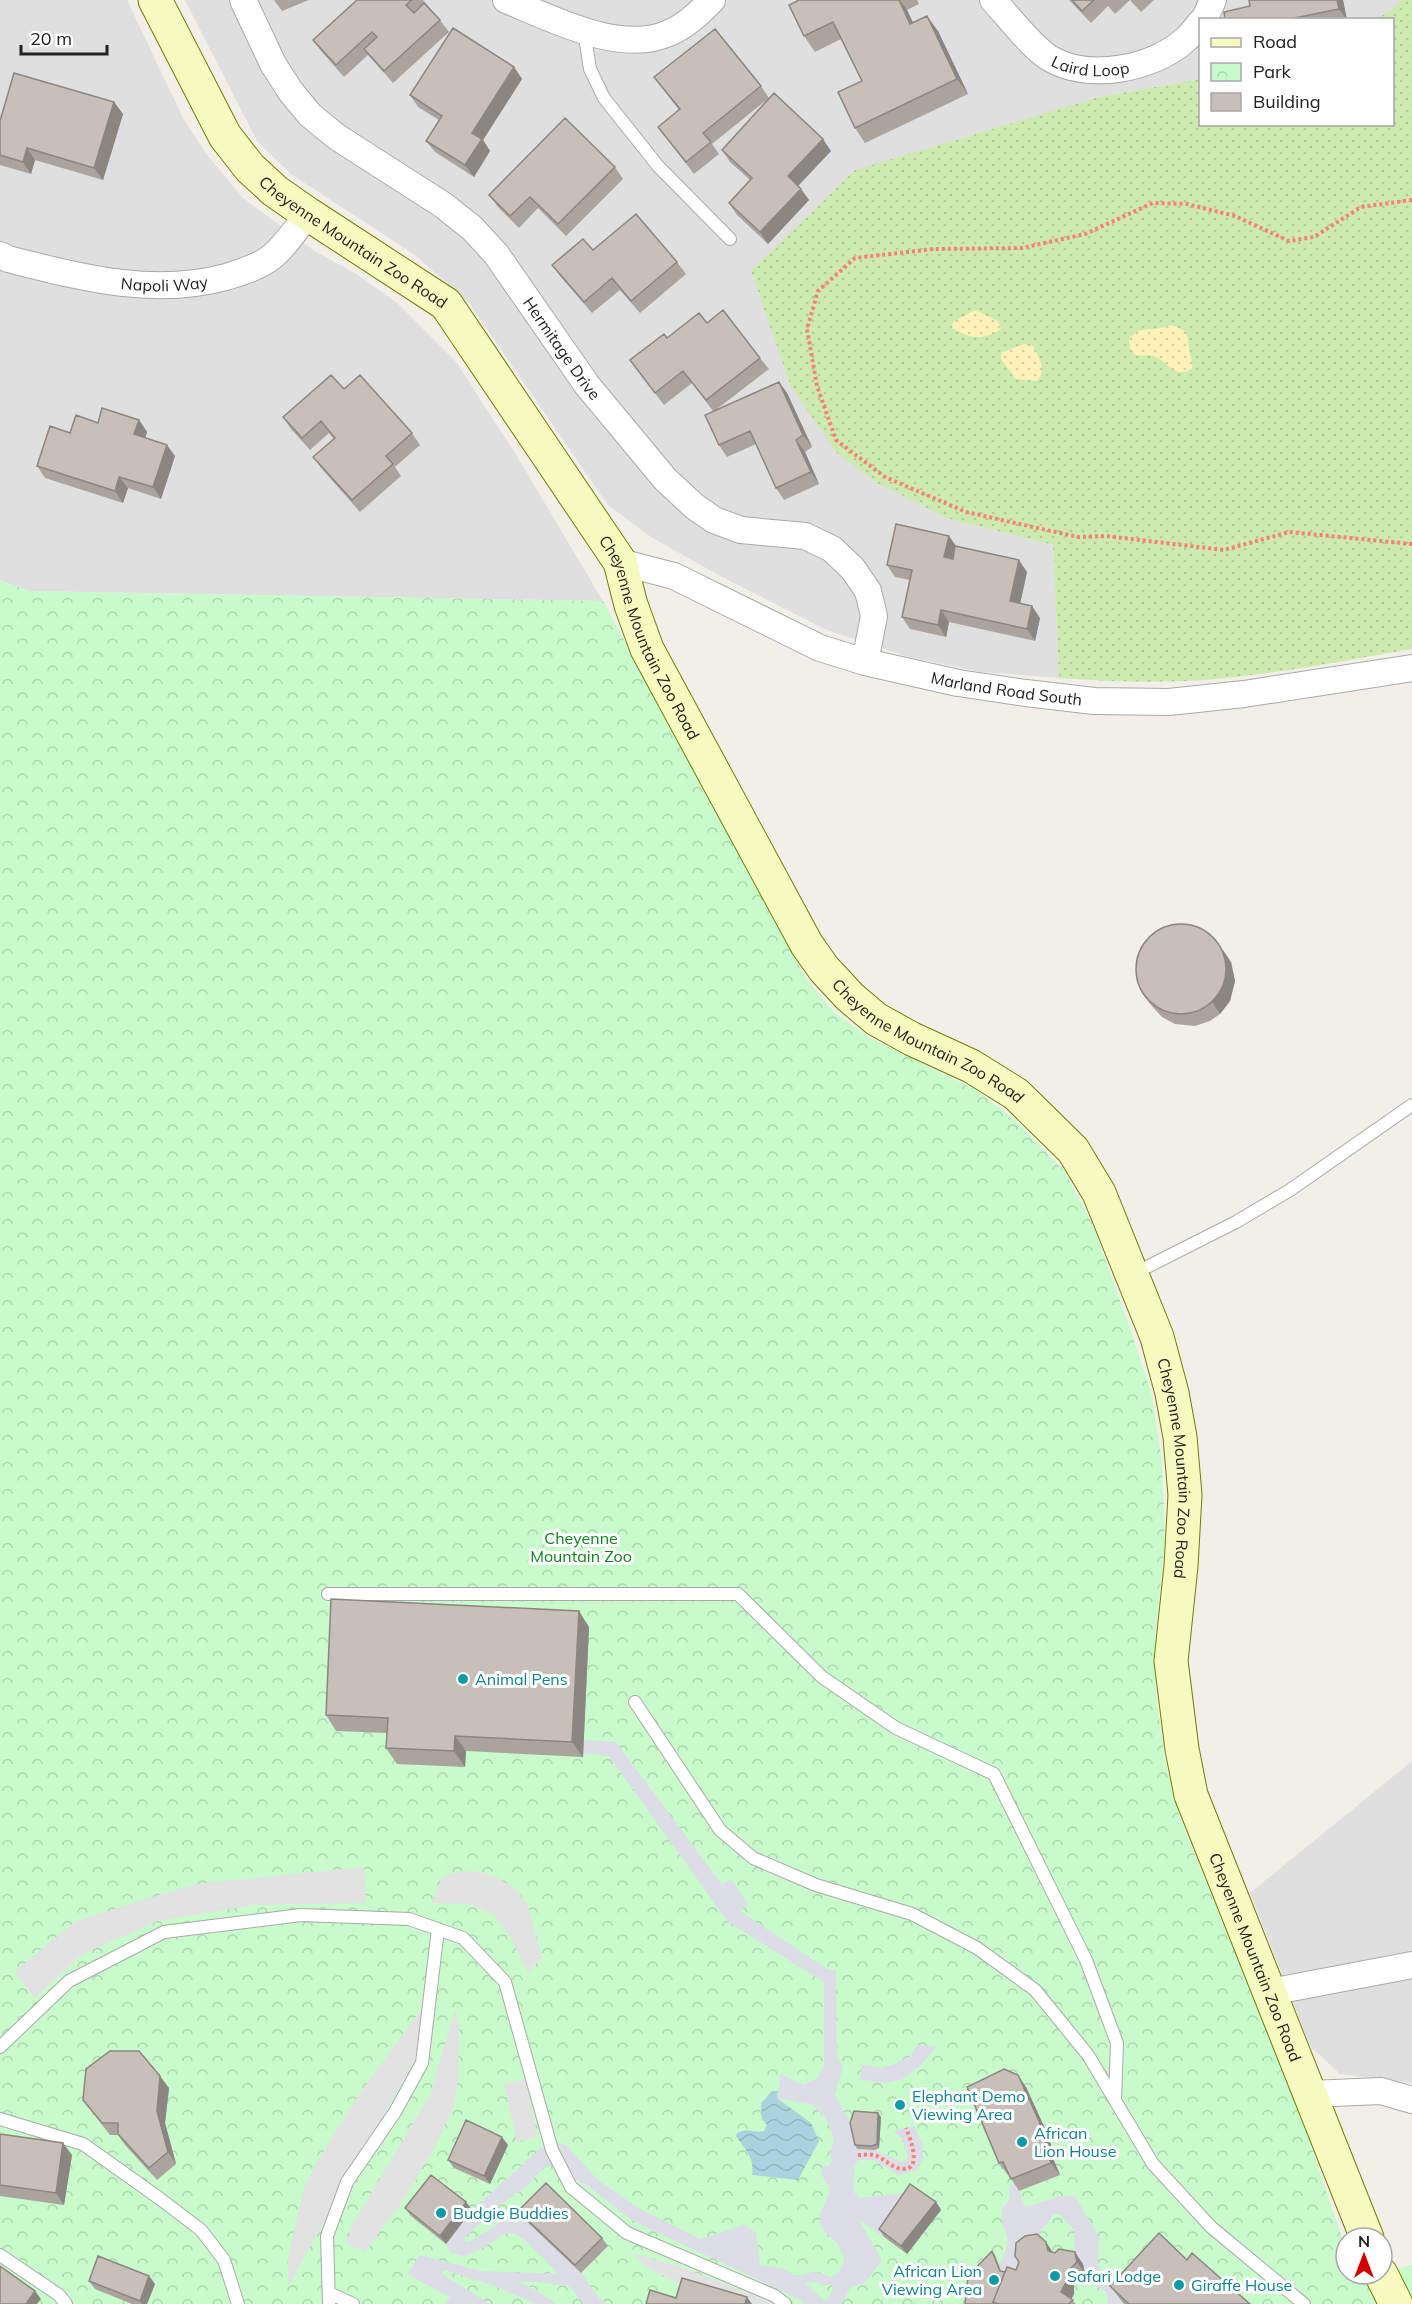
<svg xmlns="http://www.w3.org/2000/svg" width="1412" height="2304" font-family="Mulish,sans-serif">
	<defs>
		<pattern id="grass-dots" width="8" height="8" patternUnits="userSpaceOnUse" patternTransform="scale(1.5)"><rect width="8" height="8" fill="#cdebb0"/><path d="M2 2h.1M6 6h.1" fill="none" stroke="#b0c997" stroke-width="1.8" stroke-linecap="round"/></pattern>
		<pattern id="sand-dots" width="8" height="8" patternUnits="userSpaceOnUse" patternTransform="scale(1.5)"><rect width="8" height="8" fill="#fff1ba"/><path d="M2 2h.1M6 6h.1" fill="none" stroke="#dacea0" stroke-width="1.8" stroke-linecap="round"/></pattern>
		<pattern id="park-crowns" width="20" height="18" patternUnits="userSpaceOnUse" patternTransform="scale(1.5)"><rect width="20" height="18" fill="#c8facc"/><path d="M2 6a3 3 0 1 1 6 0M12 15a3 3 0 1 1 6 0" fill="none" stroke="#acd6af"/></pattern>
		<pattern id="water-waves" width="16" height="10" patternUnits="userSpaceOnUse" patternTransform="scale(1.5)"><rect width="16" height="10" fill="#aad3df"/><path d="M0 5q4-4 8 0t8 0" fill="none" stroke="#92b5bf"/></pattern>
	</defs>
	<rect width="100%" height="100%" fill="#f2efe9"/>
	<path fill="#e0dfdf" d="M0,0H127L183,118L207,155L243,198L313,250L358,275L397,303L456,362L515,453L603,601L29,591L0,580Z
		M185,0H1401L1392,9L1377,19L1200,20V79L1099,97L949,519L1053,545L1059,678L981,672L909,657L827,630L722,577L651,537L608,505L469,303L415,255L291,174L257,141Z
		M1412,1761V2083L1340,2074L1310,2046L1250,1893Z"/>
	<path fill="url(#grass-dots)" d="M1401,0H1412V649C1337,662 1262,677 1186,681C1144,683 1101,681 1059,678L1053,545L949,519L877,483L837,453L791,387L751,271L855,170L1099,97L1200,79V124H1392V20L1377,19L1392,9Z"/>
	<path fill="url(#sand-dots)" d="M975,310L996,320L1002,328C984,341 971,339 952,328L953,322Z
		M1170,325C1191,330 1187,337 1190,354C1191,360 1193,363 1192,368C1175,381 1168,361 1154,356C1147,354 1142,357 1135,355L1130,349L1129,339C1138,328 1143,330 1156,329C1160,329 1165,326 1170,325Z
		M1024,344L1033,346C1039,358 1047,370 1037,381L1016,379L1001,359V353Z"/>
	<path fill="url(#park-crowns)" d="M0,580L29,591L603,601L807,980L833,1011L868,1037L976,1090L1016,1121L1064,1171L1092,1223L1132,1334L1152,1396L1162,1462L1165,1540L1155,1640L1156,1696L1165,1760L1180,1818L1302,2119L1346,2250V2274H1354L1356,2279L1412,2265V2304H0Z"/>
	<path fill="#e2e2e2" d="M364,1867L366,1903L254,1905L158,1921L81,1955L35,1998L14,1972L76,1921L195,1884Z
		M462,1871L481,1872L496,1877L516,1889L528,1906L542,1957L528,1973L512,1940L495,1915L469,1904L431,1903L442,1878Z
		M455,2009L459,2025L458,2083L453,2109L433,2150L404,2199L365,2252L346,2243L352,2225L430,2095Z
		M421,2010V2034L416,2058L288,2286V2258L304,2188L317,2162L362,2090Z
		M525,2079L538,2137L517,2142L504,2084Z
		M632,2253L681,2267L776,2304H739L690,2290L645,2266Z"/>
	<path fill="#dddde8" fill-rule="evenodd" d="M584,1740L616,1742L722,1885L731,1879L748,1904L740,1911L827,1969L836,1970L837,2058L843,2066L835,2095L855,2132L857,2149L875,2150L902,2162L906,2161L908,2157L902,2138L893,2131L914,2126L922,2144L923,2158L917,2170L898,2175L874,2160H858L855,2164L853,2191L859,2198L916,2192L884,2237L859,2220L882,2260L864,2284L856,2285L849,2290L842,2304H805L801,2300L633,2221L586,2185L547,2164L527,2186L494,2209L463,2240L469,2242L503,2221L514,2217L524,2219L581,2273L600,2299L608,2304H584L570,2287L541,2282H516L531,2287L556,2304H535L495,2286L444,2270L442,2274L490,2304H446L450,2297L407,2274L420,2255L481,2271L559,2274L522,2238L513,2233L504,2234L484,2248L464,2256L451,2253L446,2244L472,2210L541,2148L564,2143L598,2180L640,2209L700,2239L745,2225L756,2233L760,2265L783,2268L793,2275H804L814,2271L830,2277L839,2272L844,2264L843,2255L838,2244L824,2231L820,2223V2213L829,2195V2187L821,2174L822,2168L830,2165L832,2160L830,2153L834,2138L825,2117L811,2104L777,2098L781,2074L803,2085L818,2078L824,2065V1982L728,1922L609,1756L583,1753ZM816,2282L823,2285H832V2291L826,2302L805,2283Z
		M917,2045L937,2047L920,2066L903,2079L884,2083L860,2079L862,2065L881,2068L894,2064L910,2056Z
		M1016,2183L1025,2207L1061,2196H1075L1099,2237L1098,2265L1105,2277L1129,2294L1124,2304H1108L1106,2292L1082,2279L1085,2274L1075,2253L1074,2230L1061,2215L1054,2214L1037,2236L1023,2268L1003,2275L998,2263L1003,2259L1008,2241L1002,2223V2209L1010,2199L1009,2187Z"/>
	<path fill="url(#water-waves)" d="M772,2091H778L777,2098L811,2123L819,2141L798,2180L752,2175C755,2157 745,2150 736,2136L737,2133C750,2127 755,2134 764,2131L767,2125L762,2119L761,2103Z"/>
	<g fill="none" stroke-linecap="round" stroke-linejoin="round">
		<defs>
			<path id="lane" d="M584,31L590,69L604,98L658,166L730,239
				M1133,1274L1236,1222L1290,1190L1412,1105
				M328,1594H738L822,1677L896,1728L994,1774L1086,1960L1117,2043L1115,2100
				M635,1702L720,1830L753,1858L816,1885L912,1914L977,1948L1035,1990L1088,2055L1153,2164L1211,2227L1304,2304
				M0,2047L69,1981L164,1932L301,1915L409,1919L463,1938L505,1982L552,2150L571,2187L627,2233L775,2296L785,2304
				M0,2119L83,2144L159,2198L201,2230L224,2260L238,2304
				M0,2255L59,2295L66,2304
				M329,2293L353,2304
				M329,2304L327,2236L347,2182L395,2112L422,2063L438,1929"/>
			<g id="street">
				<path id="s1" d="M243,0L273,64L291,92L310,115L337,137L443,205L472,228L496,254L587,385L665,479L694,506L714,520L741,530L805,536L832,549L853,569L868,591L874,616L865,662"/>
				<path d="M506,0C551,18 620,55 669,33C686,26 699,13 712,0"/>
				<path id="s2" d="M993,0C1008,16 1033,49 1051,59C1089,81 1153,69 1185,40C1191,35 1195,29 1200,23"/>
				<path d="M1204,20L1213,0"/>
				<path id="s3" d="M0,255L8,259C80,277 152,297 226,277C241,272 256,268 269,259C284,248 296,229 308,214"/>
				<path id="s4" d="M620,562L674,576L820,648L865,662L958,683L1026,693L1094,701L1169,702L1244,694L1412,668"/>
				<path d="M1270,1992L1412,1965"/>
				<path d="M1310,2094L1381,2091L1412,2100"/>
			</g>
			<g id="secondary">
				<path id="s5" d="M155,0L225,136L250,168L275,191L308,214L446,304L620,562L631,605L647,649L807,945L824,969L850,997L876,1019L912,1039L971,1066L1016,1094L1073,1150L1099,1193L1157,1337L1172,1393L1180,1437L1185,1495L1181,1566L1171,1661L1182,1749L1191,1795L1367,2238"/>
				<path d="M1381,2274L1396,2304"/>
			</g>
		</defs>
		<use href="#lane" stroke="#a9a9a9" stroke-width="14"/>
		<use href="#street" stroke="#a9a9a9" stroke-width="28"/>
		<use href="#secondary" stroke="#707d05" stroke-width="35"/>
		<path stroke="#fa8072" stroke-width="4" stroke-dasharray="3 3" stroke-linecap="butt" d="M1412,200L1361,207L1314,237L1289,241L1235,216L1187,204L1153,203L1085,234L1022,248L933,249L855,258L818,291L807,329L817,386L836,440L885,477L966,512L1078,537L1106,536L1224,550L1289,532L1412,544
			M858,2155C863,2155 868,2154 873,2155C882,2156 889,2166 898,2168C925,2175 910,2138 906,2128"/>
		<use href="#lane" stroke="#fff" stroke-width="12"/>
		<use href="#street" stroke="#fff" stroke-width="26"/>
		<use href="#secondary" stroke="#f7fabf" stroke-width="33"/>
	</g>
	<path fill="#aba49e" d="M274,0H309L282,11Z
		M357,0H423L440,20L449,32L393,83L368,55L344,77L322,52L313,40Z
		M799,0H917L919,4L907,10L913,23L938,31L968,94L865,143L855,128L862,81L841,39L815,52L804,36Z
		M1069,0H1130L1115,14L1108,6L1091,23Z
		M1130,0H1154L1141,12Z
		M1343,0L1347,20H1225Z
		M514,67L522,79L483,140L490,151L474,177L435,152L426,141L439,120L418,107L410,95Z
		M654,77L761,86L769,98L712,144L719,154L694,174L658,127L679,110Z
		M114,102L123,114L103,180L35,160L31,174L0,165V121Z
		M722,150L831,151L798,186L809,200L768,244L737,215L729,203L750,180L730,162Z
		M615,167L623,179L566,236L538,208L519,228L498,207L489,195Z
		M593,250L677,262L686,274L640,313L620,290L592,313L561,277L552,265Z
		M707,323L760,358L769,369L717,409L779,382L787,393L812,447L805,452L819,484L784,500L776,488L756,444L727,457L719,445L713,411L692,383L664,405L630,360L667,338Z
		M344,389L412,433L420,445L395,467L401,476L360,512L322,469L313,457L334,439L329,433L310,450L291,429L283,417Z
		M139,420L147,432L145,438L175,456L161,499L128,488L123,503L45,478L37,466L70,433L98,423Z
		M949,536L956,546L1027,572L1020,604L1040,618L1035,641L949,622L946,637L910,629L902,617L910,580L895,577L887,565Z
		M1231,962L1235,981L1230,1001L1220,1014L1210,1021L1195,1026L1175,1024L1162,1017L1151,1005L1142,993Z
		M589,1627L583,1757L466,1751L465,1767L397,1764L386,1748L387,1733L336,1731L326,1715Z
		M1026,2087L1047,2133L1054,2154L1052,2156L1060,2175L1019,2191L1009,2175H1008L999,2163Z
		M169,2088L165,2123L176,2164L157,2180L126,2146L118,2135H110L83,2100Z
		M881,2117L879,2148L875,2150L857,2149L855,2145Z
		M0,2134L72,2155L64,2205L0,2196Z
		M508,2145L490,2184L454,2168L448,2160Z
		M466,2202L472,2210L446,2244L411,2216L405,2208Z
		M936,2202L941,2210L907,2254L884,2237L879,2229Z
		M518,2211L602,2238L608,2246L581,2273L524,2219Z
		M992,2251L995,2255L1001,2271L1005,2272L1016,2270L1053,2252L1083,2264L1085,2274L1074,2285V2294L1071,2299L1076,2304H965Z
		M1187,2260L1250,2304H1124L1110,2286Z
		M149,2276L155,2284L147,2304H132L95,2289L89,2281Z"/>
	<path fill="#8b8681" d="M899,0H900L907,10L921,39L910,24Z
		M1337,0H1343L1347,20L1339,9Z
		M927,16L938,31L968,94L957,79Z
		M514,67L522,79L483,140L490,151L474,177L465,165L472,133Z
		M114,102L123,114L103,180L94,168Z
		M823,139L831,151L796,188L788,176Z
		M27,148L35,160L31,174L23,162Z
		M801,189L809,200L768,244L760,232Z
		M779,382L787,393L812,447L803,435Z
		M139,420L147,432L143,446L134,434Z
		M796,440L805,452L819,484L811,472Z
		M167,445L175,456L161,499L153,487Z
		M119,477L128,488L123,503L115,491Z
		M949,536L957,548L953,569L944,557Z
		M1019,560L1027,572L1018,613L1010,601Z
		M1032,606L1040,618L1035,641L1027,629Z
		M941,610L949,622L946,637L938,625Z
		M1223,950L1231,962L1235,981L1230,1001L1220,1014L1212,1002Z
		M579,1611L589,1627L583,1757L572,1742Z
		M455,1736L466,1751L465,1767L454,1751Z
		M1018,2075L1026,2087L1047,2133L1054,2154L1046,2142Z
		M160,2076L169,2088L165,2123L176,2164L168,2152L157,2111Z
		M878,2113L881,2117L879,2148L877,2144Z
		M502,2137L508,2145L490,2184L484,2176Z
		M63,2143L72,2155L64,2205L56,2193Z
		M1044,2144L1052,2156L1060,2175L1051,2163Z
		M466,2202L472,2210L446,2244L440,2236Z
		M936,2202L941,2210L907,2254L901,2246Z
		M1046,2242L1054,2254L1048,2251Z
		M1075,2252L1083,2264L1085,2274L1077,2262Z
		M1066,2273L1074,2285V2294L1069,2304L1061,2292Z
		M149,2276L155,2284L147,2304H142L140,2301Z
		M35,2291L41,2299L37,2304H26Z
		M747,2297L752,2304H745Z"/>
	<path fill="#c7bfb8" stroke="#8b8681" stroke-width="1.5" d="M357,0H412L406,5L414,13L424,3L440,20L384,71L364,49L377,37L372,32L336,65L313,40Z
		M799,0H899L910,24L927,16L957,79L855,128L838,92L862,81L833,22L804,36L789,5Z
		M1072,0H1094L1082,11Z
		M1249,0H1337L1339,9L1285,20H1225L1224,12L1250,6Z
		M453,28L514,67L472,133L482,139L465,165L426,141L442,116L410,95Z
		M715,29L761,86L703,133L711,142L686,162L658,127L680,109L654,77Z
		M14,73L114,102L94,168L27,148L23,162L0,155V121Z
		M774,93L823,139L788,176L801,189L760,232L729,203L752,178L722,150Z
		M565,118L615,167L558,224L530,197L510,216L489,195Z
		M636,214L677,262L631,301L612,278L584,302L552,265L583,239L593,250Z
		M723,310L760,358L706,400L683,371L655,393L630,360L664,334L667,338L699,313L707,323Z
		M331,375L344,389L360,375L412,433L386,456L393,464L352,500L313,457L335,438L321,421L302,438L283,417Z
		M779,382L803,435L796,440L811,472L776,488L750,431L719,445L705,415Z
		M102,408L139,420L134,434L167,445L153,487L119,477L115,491L37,466L50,426L70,433L76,415L98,423Z
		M896,524L949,536L944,557L953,559L955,546L1019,560L1010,601L1032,606L1027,629L941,610L938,625L902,617L912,570L887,565Z
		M1136 969a45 45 0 1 1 90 0a45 45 0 1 1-90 0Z
		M331,1599L579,1611L572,1742L455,1736L454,1751L386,1748L388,1718L326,1715Z
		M110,2051H139L160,2076L157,2111L168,2152L149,2168L118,2134V2123H102L83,2100L86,2069Z
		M1004,2069L1018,2075L1039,2121L1046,2142L1044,2144L1051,2163L1011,2179L1003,2162L999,2163L967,2087Z
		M854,2111L878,2113L877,2144L872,2146L855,2145L850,2123Z
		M466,2120L502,2137L484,2176L448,2160Z
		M0,2134L63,2143L56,2193L0,2185Z
		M431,2175L466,2202L440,2236L405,2208Z
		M546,2183L602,2238L575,2265L518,2211Z
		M910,2184L936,2202L901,2246L879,2229Z
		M1159,2233L1187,2260L1192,2253L1250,2304H1129L1110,2286Z
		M1037,2234L1046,2242L1048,2251L1055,2253L1059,2249L1075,2252L1077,2262L1066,2273V2282L1061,2292L1073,2300L1068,2304H999L993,2302L1007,2267L1016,2270L1019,2262L1015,2256L1016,2243L1025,2236Z
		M992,2251L1000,2271L1005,2272L993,2302L994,2304H965L968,2276Z
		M98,2256L149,2276L140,2301L89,2281Z
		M0,2266L35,2291L26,2304H0Z
		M682,2278L747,2297L745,2304H646L650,2290L676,2298Z"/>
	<g fill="#0f9aa8" stroke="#fff" stroke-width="2">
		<circle cx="463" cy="1679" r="6"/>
		<circle cx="900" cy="2105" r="6"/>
		<circle cx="1022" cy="2142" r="6"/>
		<circle cx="441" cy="2213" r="6"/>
		<circle cx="1055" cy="2276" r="6"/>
		<circle cx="994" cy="2280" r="6"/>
		<circle cx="1179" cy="2285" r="6"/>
	</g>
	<g text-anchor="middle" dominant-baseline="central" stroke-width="6" stroke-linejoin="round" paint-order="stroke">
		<g font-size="16" fill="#222" stroke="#fff">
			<text stroke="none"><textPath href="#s2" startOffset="124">Laird Loop</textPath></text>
			<text stroke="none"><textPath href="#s5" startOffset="321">Cheyenne Mountain Zoo Road</textPath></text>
			<text stroke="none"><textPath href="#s3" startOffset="168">Napoli Way</textPath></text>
			<text stroke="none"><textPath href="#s1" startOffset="482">Hermitage Drive</textPath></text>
			<text stroke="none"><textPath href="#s5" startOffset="825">Cheyenne Mountain Zoo Road</textPath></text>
			<text stroke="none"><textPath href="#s4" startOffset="410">Marland Road South</textPath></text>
			<text stroke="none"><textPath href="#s5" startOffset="1329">Cheyenne Mountain Zoo Road</textPath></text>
			<text stroke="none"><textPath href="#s5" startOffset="1851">Cheyenne Mountain Zoo Road</textPath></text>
			<text stroke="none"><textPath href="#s5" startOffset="2355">Cheyenne Mountain Zoo Road</textPath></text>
		</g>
		<g font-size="16" fill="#0c8416" stroke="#fff">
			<text x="581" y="1538">Cheyenne<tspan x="581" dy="18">Mountain Zoo</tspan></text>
		</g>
		<g font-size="16" fill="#0d838f" stroke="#fff" text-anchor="start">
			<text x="475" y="1679">Animal Pens</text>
			<text x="912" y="2096">Elephant Demo<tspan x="912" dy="18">Viewing Area</tspan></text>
			<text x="1034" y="2133">African<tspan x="1034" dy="18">Lion House</tspan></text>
			<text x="453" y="2213">Budgie Buddies</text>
			<text x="982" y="2271" text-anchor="end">African Lion<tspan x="982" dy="18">Viewing Area</tspan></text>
			<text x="1067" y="2276">Safari Lodge</text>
			<text x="1191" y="2285">Giraffe House</text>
		</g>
	</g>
	<rect x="1199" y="18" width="195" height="108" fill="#ffffff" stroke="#a7a7a7" stroke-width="1.5"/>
	<rect x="1211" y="38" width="30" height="9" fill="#f7fabf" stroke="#a7a7a7" stroke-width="1.5"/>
	<text x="1253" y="48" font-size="18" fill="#222222">Road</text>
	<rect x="1211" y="63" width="30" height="18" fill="url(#park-crowns)" stroke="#a7a7a7" stroke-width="1.5"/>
	<text x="1253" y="78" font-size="18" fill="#222222">Park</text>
	<rect x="1211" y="93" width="30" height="18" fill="#c7bfb8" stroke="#a7a7a7" stroke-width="1.5"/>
	<text x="1253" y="108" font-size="18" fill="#222222">Building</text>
	<g transform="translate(1364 2256)"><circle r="28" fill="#ffffff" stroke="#a7a7a7" stroke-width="1.5"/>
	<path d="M0-4.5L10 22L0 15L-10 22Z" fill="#d40000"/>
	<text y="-9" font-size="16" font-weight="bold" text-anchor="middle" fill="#222222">N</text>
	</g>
	<path d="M21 45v9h86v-9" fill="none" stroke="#222222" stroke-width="3"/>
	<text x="30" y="45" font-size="18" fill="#222222" stroke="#ffffff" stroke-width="4.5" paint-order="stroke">20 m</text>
</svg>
